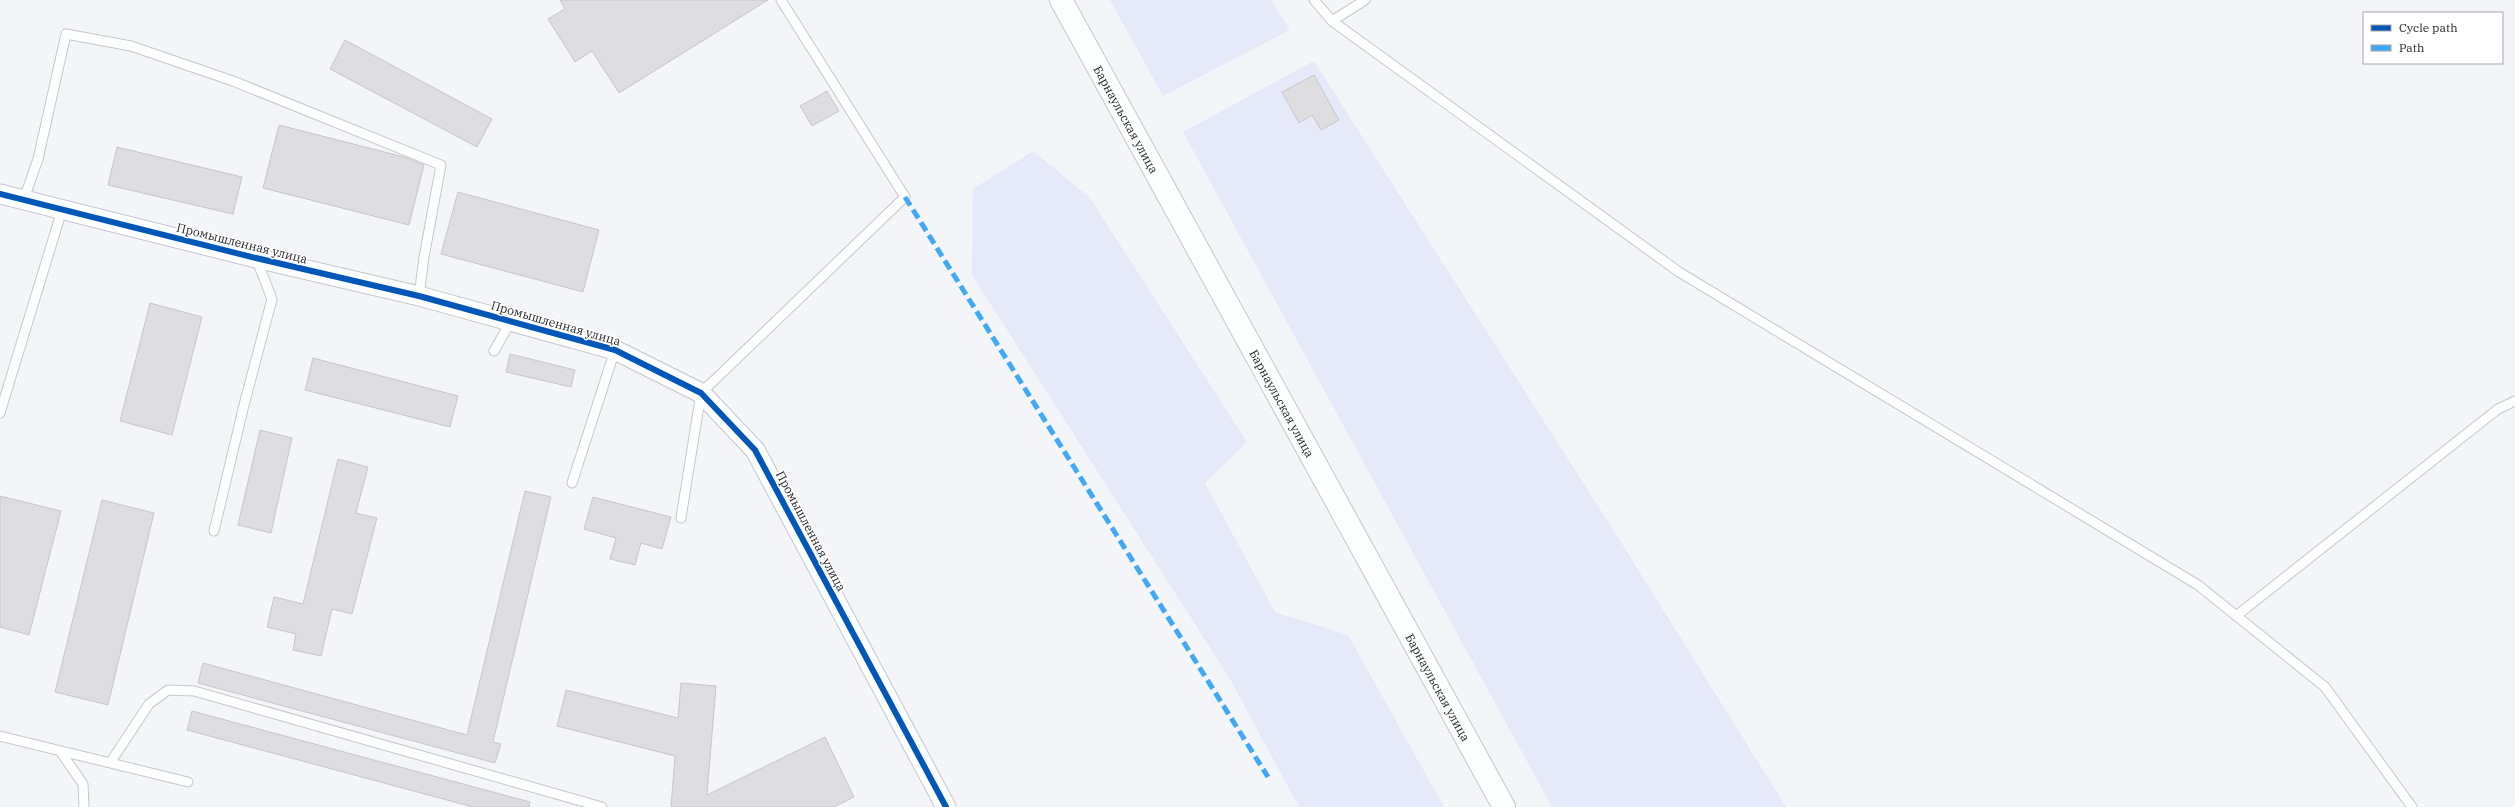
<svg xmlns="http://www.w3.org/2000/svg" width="2515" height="807" font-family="'IBM Plex Serif',serif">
	<rect width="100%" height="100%" fill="#f4f5f9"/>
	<path fill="#e5e9fa" d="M1110,0H1271L1290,30L1163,96Z
		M1314,61L1624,547L1786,807H1552L1183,132Z
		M1033,151L1090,198L1247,442L1205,483L1275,612L1348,635L1444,807H1299L1230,679L972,275L973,189Z"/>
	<path fill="#dddde0" stroke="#c7c7c9" d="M560,0H768L619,93L592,51L575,62L548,19L565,9Z
		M345,40L492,119L477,147L330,69Z
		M1314,75L1339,120L1321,130L1312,115L1299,123L1282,92Z
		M827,91L839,111L812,126L800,106Z
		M279,125L404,157L424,165L409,225L263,188Z
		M117,147L242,177L233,214L108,185Z
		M458,192L599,230L583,292L441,254Z
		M150,303L202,317L172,435L120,421Z
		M510,354L575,370L571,387L506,372Z
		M313,358L458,396L450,427L305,390Z
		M260,430L292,438L271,533L238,525Z
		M338,459L368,467L356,513L377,518L352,614L332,609L321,656L293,650L296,634L267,627L274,597L303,604Z
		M525,491L551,497L493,742L501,744L495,763L198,683L203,663L467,735Z
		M0,496L61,511L29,635L0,627Z
		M593,497L671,517L662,549L641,543L635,565L610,559L616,538L584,529Z
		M102,500L154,513L108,705L55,692Z
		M681,683L716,686L707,795L825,737L854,797L834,807H671L675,756L557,726L566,690L678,718Z
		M192,711L530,802L529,807H473L187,730Z"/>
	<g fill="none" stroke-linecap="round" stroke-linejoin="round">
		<defs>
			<path id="lane" d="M1314,0L1332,21L1679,272L2198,585L2325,687L2412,807
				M1332,21L1365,0
				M24,199L38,159L66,34L131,46L233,81L441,165L424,257L419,296
				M494,351L511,321
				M0,413L62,210
				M572,483L615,350
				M681,518L701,393L905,197L781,0
				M214,531L244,405L272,299L256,258
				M2236,616L2498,409L2515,401
				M0,736L188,782
				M60,751L83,784L84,807
				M110,763L149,704L168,690L194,691L602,807"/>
			<path id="street" d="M0,194L256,258L419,296L615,350L701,393L755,450L946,807"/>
			<g id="highway">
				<path id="s1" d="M1061,0L1504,807"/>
			</g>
		</defs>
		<use href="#lane" stroke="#c6c7ca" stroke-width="11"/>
		<use href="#street" stroke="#c6c7ca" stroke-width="21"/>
		<use href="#highway" stroke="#c6c7ca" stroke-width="24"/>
		<use href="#lane" stroke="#fdfefe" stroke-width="9"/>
		<use href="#street" stroke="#fdfefe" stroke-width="19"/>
		<use href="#highway" stroke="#fdfefe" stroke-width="22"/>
		<path stroke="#3fa9f5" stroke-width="5" stroke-dasharray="10 5" stroke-linecap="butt" d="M905,197L1268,777"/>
		<defs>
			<path id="cycleway" d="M0,194L256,258L419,296L615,350L701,393L755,450L946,807"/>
		</defs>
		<use href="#cycleway" stroke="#fff" stroke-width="8"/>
		<use href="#cycleway" stroke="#0057b8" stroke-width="6"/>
	</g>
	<g text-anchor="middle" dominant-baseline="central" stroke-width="3" stroke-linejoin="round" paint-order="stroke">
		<g font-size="12" fill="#1f1f22" stroke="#fff">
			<text stroke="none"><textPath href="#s1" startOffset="136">Барнаульская улица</textPath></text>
			<text transform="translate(242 243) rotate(14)">Промышленная улица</text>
			<text transform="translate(556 323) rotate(16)">Промышленная улица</text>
			<text stroke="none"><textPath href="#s1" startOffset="460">Барнаульская улица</textPath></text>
			<text transform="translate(811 531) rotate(62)">Промышленная улица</text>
			<text stroke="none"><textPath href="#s1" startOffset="784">Барнаульская улица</textPath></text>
		</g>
	</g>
	<rect x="2363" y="12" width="140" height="52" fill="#ffffff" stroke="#a5a5a7"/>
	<rect x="2371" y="25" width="20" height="6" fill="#0057b8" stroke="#a5a5a7"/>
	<text x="2399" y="32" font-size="12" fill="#1f1f22">Cycle path</text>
	<rect x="2371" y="45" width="20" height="6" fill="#3fa9f5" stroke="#a5a5a7"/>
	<text x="2399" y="52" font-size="12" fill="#1f1f22">Path</text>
</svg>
